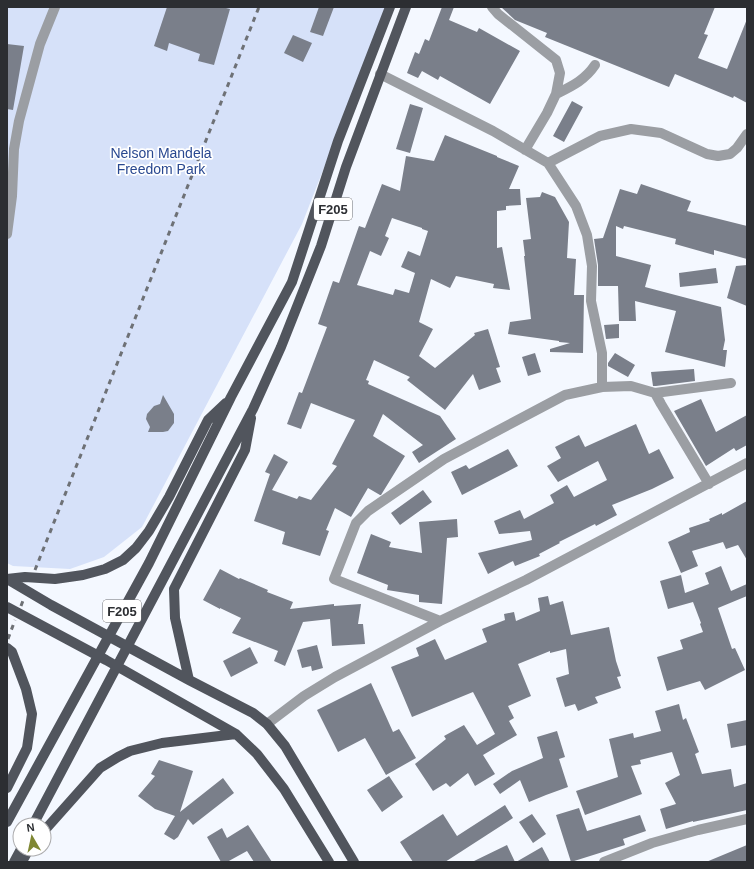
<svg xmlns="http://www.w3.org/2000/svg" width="754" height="869" font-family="Arial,sans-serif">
	<rect width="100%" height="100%" fill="#f4f8ff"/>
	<path fill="#d6e1f9" d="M7,7H387L302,224L142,527L104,557L70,569L13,566L7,563Z"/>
	<path fill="#7a7f8a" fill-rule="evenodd" d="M167,7H222L230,9L214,65L198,61L200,54L169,43L167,51L154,46Z
		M319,7H334L323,36L310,32Z
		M442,7H454L449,20L477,32L479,28L520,51L490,104L440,76L438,80L422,71L418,78L407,73L415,52L419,54L425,39L429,41Z
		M501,7H715L704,34L708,35L698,58L727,69L747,19V103L734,96L733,98L675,74L669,87L545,37L547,33L515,20Z
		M293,35L312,43L303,62L284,53Z
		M7,44L24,46L13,110L7,109Z
		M572,101L583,107L564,142L553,136Z
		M410,104L423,108L410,153L396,149Z
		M445,135L497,156V157L519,166L509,189H520L521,205L506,206V210L497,211V248L502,247L510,290L493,288L494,284L456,276L450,288L431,279L419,322L433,329L419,356L435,368L475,335L474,333L488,329L500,367L496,368L501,382L479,390L473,374L445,410L407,380L410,377L374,360L366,380L369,381L368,384L440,416L456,439L419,463L412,452L423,445L383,414L373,436L405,456L381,495H380L368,488L351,517L335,508L326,530L329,531L320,556L282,544L285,532L254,521L270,474L265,472L274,454L288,462L272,490L297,499L299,496L311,500L337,466L332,464L355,420L311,403L301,429L287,424L299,392L302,393L327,327L318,324L333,281L339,283L359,226L365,228L382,184L400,191L406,156L434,161ZM392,218L422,228V229L428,231L420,256L408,251L401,267L415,273L409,293L395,289L393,295L357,285L370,251L381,256L389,238L385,236Z
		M641,184L691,201L687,211L747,226V259L714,250V255L675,244L676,239L624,226L623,229L616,226V256L651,265L645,287L721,307L725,340L723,350H727L725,367L665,352L676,311L635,301L636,321H619L618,286H598V265L594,239L603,238L620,189L637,194Z
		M542,192L555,197L569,222L567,258L576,259L574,295H584L583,353L550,352V349L570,343L559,342V341L508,334L510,322L531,319L524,256H525L523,240L531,239L526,198L540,197Z
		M747,265V306L727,298L736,266Z
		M716,268L718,283L680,287L679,273Z
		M619,324V338L606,339L604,325Z
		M535,353L541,372L528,376L522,357Z
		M615,353L635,365L628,377L608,366V363Z
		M694,369L695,381L656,386H653L651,372Z
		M163,395L174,414V423L168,431L163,432H148L150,427L146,419L147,414L154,406L160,404Z
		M701,399L716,432L747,415V445L736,451L734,448L706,466L674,411Z
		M636,424L649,454L659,449L674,478L652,489L612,505L617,515L596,526L595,524L559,542L560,543L539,554L540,556L515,566L513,561L488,574L478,553L532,540L530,531L499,534L494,521L520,510L524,519L554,503L550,495L567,485L574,497L607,480L598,461L558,482L547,466L561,458L555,447L579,435L585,447Z
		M508,449L518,466L462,495L451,472L466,465L469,469Z
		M423,490L432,502L400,525L391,513Z
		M747,501V560L738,545L726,549L723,542L692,551L698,566L681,573L668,542L690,532L689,528L710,521L709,519L722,513V515Z
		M457,519L458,537L447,538L442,604L419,602V595L387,590L388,585L357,573L371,534L391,542L389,547L422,553L419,522Z
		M721,566L731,591L747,584V596L718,608L732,649L735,648L745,670L705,690L700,681L667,691L657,657L683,649L680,640L703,632L700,624L701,623L693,602L668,609L660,581L681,575L685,593L709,584L705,573Z
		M220,569L239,579L240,578L268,590L267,592L293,602L290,609L334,604V606L361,604L358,624H363L365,644L332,646L330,619L303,622L285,666L274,661L278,651L232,633L241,618L220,608V609L203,600Z
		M548,596L550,605L563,601L571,635L609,627L616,661L621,676L617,677L621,688L595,697L598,703L578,711L575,704L565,707L556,678L569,674L566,649L550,653V651L518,664L531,696L508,706L514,718L509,721L517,735L483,755L495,774L475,786L468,773L450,787L446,783L433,791L415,764L446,739L444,736L464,725L477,745L495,734L473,692L412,717L391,667L419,656L416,648L435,639L445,660L487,642L482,629L505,620L504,614L514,612L516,621L540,611L538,598Z
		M317,645L323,668L312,671L311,666L302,668L297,650Z
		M250,647L258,663L231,677L223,661Z
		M371,683L393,732L399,729L416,758L386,775L365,738L338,752L317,710Z
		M679,704L683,720L686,718L699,752L695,754L702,774L731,769L734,787L747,783V810L693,822V821L666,829L660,809L676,804L665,783L680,775L672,752L640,760L641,764L631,766L642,794L585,815L576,791L618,777L609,739L633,733L634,738L661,731L655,711Z
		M747,720V745L731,748L727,724Z
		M557,731L565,757L559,759L568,787L546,795L529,802L520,780L500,794L493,784L512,771L543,758L537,737Z
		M159,760L193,771L180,812L223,778L234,793L193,825L188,819L178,837L174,840L164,834L175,816L155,809L138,796L155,776L151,774Z
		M389,776L403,797L382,812L367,790Z
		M505,805L513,818L445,862H413L400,842L443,814L457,836Z
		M579,808L587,831L640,815L646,831L623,839L625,845L571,862L556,815Z
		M532,814L546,834L533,843L519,822Z
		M248,825L272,862H254L247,851L227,862H221L207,837L222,828L227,838Z
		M507,845L515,862H472Z
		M747,845V862H706Z
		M542,847L550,862H516Z"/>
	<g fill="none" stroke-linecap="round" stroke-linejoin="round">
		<path stroke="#9b9ea3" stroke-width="10" d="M492,7L498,14L556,60L560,73L556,94L547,113L525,150
			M380,74L493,131L548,163L576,206L587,235L592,266L591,301L602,353V387
			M556,94C572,86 585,80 595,65
			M548,163L600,136L631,129L661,133L707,154L718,156L730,154L737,148L747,134
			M7,234L12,196L14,149L19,121L40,44L55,7
			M655,393L731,383
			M440,621L334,579L356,523L368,511L444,459L565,395L602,387L631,386L655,393L661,404L709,484
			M267,724L304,696L335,677L440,621L526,580L747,463
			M604,862L652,843L698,830L747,819"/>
		<path stroke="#51555d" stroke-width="10" d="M7,579L51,605L189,680L253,713L267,724L285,746L354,862
			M7,579L25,577L55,579L83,575L105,569L123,560L136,548L149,531L169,497L208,420L226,403
			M7,607L106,660L236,734L257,754L284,789L329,862
			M7,648L12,652L26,689L32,714L27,748L7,788
			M189,680L175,618L174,589L245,450L251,418
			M7,822L149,563L231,397L292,282L338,141L390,7
			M33,825L253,409L281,347L321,246L346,167L406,7
			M44,831L100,768L118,757L130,751L162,743L236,734
			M14,862L21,849
			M22,862L29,849"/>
		<path stroke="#6e7176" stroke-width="3" stroke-dasharray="5 5" stroke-linecap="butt" d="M35,570L259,7
			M21,606L24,598
			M8,639L15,620"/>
	</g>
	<g text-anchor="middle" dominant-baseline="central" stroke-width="3.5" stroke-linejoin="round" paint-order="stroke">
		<g fill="#fff" stroke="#6b6d70" stroke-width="1">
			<rect x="314" y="198" width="38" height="22" rx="3"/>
			<rect x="103" y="600" width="38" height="22" rx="3"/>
		</g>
		<g font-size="13" font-weight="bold" fill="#2c2e32">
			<text x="333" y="209">F205</text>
			<text x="122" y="611">F205</text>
		</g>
		<g font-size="14" fill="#294890" stroke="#fff">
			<text x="161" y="153">Nelson Mandela<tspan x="161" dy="16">Freedom Park</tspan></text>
		</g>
	</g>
	<rect width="754" height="869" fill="none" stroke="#2c2e32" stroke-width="16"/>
	<g transform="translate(32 837) rotate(351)"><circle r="19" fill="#ffffff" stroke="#ababad"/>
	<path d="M0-3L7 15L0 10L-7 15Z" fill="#7f8733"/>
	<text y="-6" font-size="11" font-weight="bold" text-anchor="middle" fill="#2c2e32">N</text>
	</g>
</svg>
